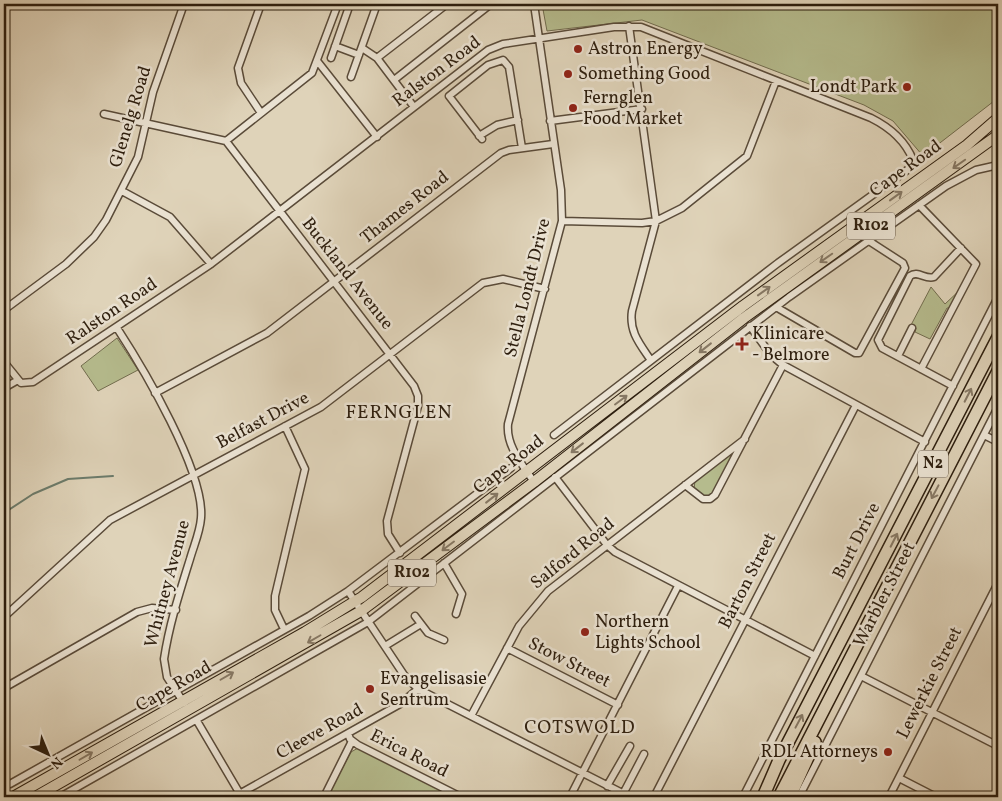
<svg xmlns="http://www.w3.org/2000/svg" width="1002" height="801" font-family="Vollkorn,serif">
	<rect width="100%" height="100%" fill="#dfd3b9"/>
	<filter id="stains"><feTurbulence type="fractalNoise" baseFrequency=".004" numOctaves="4"/><feColorMatrix values="0 0 0 0 .2 0 0 0 0 .09 0 0 0 0 .02 0 0 0 .5 -.17"/></filter>
	<radialGradient id="worn" r=".72"><stop offset=".6" stop-color="#630" stop-opacity="0"/><stop offset="1" stop-color="#630" stop-opacity=".3"/></radialGradient>
	<path fill="#b5bb8d" stroke="#716c4e" d="M542,4H998V98L923,156L893,121L864,105L642,20L547,31Z
		M931,287L945,304L962,288L951,308H947L930,339L915,332L916,328L911,325Z
		M117,338L138,370L98,391L81,366Z
		M735,451L714,492L706,497L694,489L695,481Z
		M358,748L455,797H327L351,752Z"/>
	<g fill="none" stroke-linecap="round" stroke-linejoin="round">
		<path stroke="#6b7b6b" stroke-width="2" d="M4,513L33,494L68,479L113,476"/>
		<defs>
			<path id="minor" d="M261,4L238,68L241,83L261,113
				M629,26L656,221L632,311C629,331 639,343 650,359
				M335,46L359,55
				M362,48L377,58L414,107
				M331,58L350,4
				M377,58L447,4
				M318,62L377,137
				M351,77L377,4
				M394,80L491,4
				M104,114L226,141L414,386L418,396V406L387,521L388,534L400,553
				M550,121L642,109
				M479,136L497,125L518,120
				M482,139L449,96L488,65L503,60L509,67L522,148
				M226,141L312,73L338,4
				M122,191L170,217L211,264
				M919,205L976,264L921,369
				M562,221L642,223L656,221L682,208L747,156L776,81
				M776,307L855,353H859L905,268L903,263L869,241
				M4,310L66,264L94,237L106,220L138,157L153,92L184,4
				M750,326L771,355L783,365L925,442
				M117,328C143,368 205,472 201,518C200,532 194,545 190,559C180,591 169,625 164,659L167,677L184,703
				M898,356L912,328
				M4,362L21,383L33,382L211,264L488,50L503,44L614,27H641L871,118C889,127 905,140 913,160V163L910,168L778,263L554,435
				M953,386L882,348L878,340L910,276C918,270 925,280 934,277L961,248
				M4,388L18,380
				M155,393L267,333L501,153L509,150L553,144
				M984,435L998,442
				M555,477L607,545L615,552L815,656
				M534,482C522,464 506,446 508,424L562,221L561,190L534,4
				M685,485L703,499H710L715,495L783,365
				M444,563L462,594L456,614
				M348,591L404,675L418,689L630,797
				M415,616L428,633L444,640
				M4,617L110,520L321,407L483,283L503,279L545,289
				M284,629L275,610V596L305,469L285,426
				M385,646L421,624
				M507,648L618,705
				M861,676L998,746
				M4,688L137,612L152,608L176,610
				M471,716L519,626L548,591L745,439
				M197,721L240,794
				M348,733L350,739L358,745L461,797
				M899,778L936,797
				M4,783L10,784L309,616L348,591L511,468
				M607,786L630,746
				M623,794L644,754
				M60,797L368,622L789,297L946,186L976,170L998,165
				M234,797L400,704L418,689
				M324,797L352,741
				M570,797L678,586
				M654,797L856,405
				M743,797L998,297
				M799,797L998,407
				M889,797L998,583"/>
			<path id="primary" d="M13,797L305,632L362,597L743,306L967,145L998,118
				M35,797L361,611L534,482L744,318L998,135"/>
			<path id="motorway" d="M763,797L779,760L998,337
				M779,797L998,371
				M790,797L815,742"/>
		</defs>
		<use href="#minor" stroke="#5a4b39" stroke-width="9"/>
		<use href="#primary" stroke="#2d1e0e" stroke-width="12"/>
		<use href="#motorway" stroke="#2d1e0e" stroke-width="14"/>
		<use href="#minor" stroke="#eae2d2" stroke-width="6"/>
		<use href="#primary" stroke="#dfd3b9" stroke-width="10"/>
		<use href="#motorway" stroke="#dfd3b9" stroke-width="11"/>
	</g>
	<defs><path id="oneway-shaft" d="M-6 0H5M1.5-3L5.5 0L1.5 3" fill="none" stroke-width="1.6" stroke-linecap="round" stroke-linejoin="round" transform="scale(1.25)"/></defs>
	<g stroke="#867864">
		<use href="#oneway-shaft" transform="translate(959 164) rotate(145)"/>
		<use href="#oneway-shaft" transform="translate(896 196) rotate(-36)"/>
		<use href="#oneway-shaft" transform="translate(826 258) rotate(145)"/>
		<use href="#oneway-shaft" transform="translate(764 291) rotate(-36)"/>
		<use href="#oneway-shaft" transform="translate(705 348) rotate(142)"/>
		<use href="#oneway-shaft" transform="translate(968 395) rotate(-63)"/>
		<use href="#oneway-shaft" transform="translate(621 400) rotate(-37)"/>
		<use href="#oneway-shaft" transform="translate(577 448) rotate(142)"/>
		<use href="#oneway-shaft" transform="translate(935 492) rotate(118)"/>
		<use href="#oneway-shaft" transform="translate(492 498) rotate(-38)"/>
		<use href="#oneway-shaft" transform="translate(894 540) rotate(-63)"/>
		<use href="#oneway-shaft" transform="translate(448 546) rotate(143)"/>
		<use href="#oneway-shaft" transform="translate(314 639) rotate(150)"/>
		<use href="#oneway-shaft" transform="translate(227 676) rotate(-30)"/>
		<use href="#oneway-shaft" transform="translate(799 721) rotate(-62)"/>
		<use href="#oneway-shaft" transform="translate(86 756) rotate(-30)"/>
	</g>
	<g fill="#8f2418" stroke="#eae2d2" stroke-width="2">
		<circle cx="578" cy="49" r="5"/>
		<circle cx="568" cy="74" r="5"/>
		<circle cx="907" cy="87" r="5"/>
		<circle cx="573" cy="108" r="5"/>
		<path d="M739.5 336.5h5v5h5v5h-5v5h-5v-5h-5v-5h5z"/>
		<circle cx="585" cy="632" r="5"/>
		<circle cx="370" cy="689" r="5"/>
		<circle cx="888" cy="752" r="5"/>
	</g>
	<g text-anchor="middle" dominant-baseline="central" stroke-width="5" stroke-linejoin="round" paint-order="stroke">
		<g fill="#eae2d2" stroke="#665949" stroke-width="1">
			<rect x="847" y="212.5" width="48" height="27" rx="4"/>
			<rect x="918" y="450.5" width="30" height="27" rx="4"/>
			<rect x="388" y="559.5" width="48" height="27" rx="4"/>
		</g>
		<g font-size="16" font-weight="bold" fill="#2d1e0e">
			<text x="871" y="226">R102</text>
			<text x="933" y="464">N2</text>
			<text x="412" y="573">R102</text>
		</g>
		<g font-size="18" fill="#2d1e0e" stroke="#eae2d2" text-anchor="start">
			<text x="588" y="49">Astron Energy</text>
			<text x="578" y="74">Something Good</text>
			<text x="897" y="87" text-anchor="end">Londt Park</text>
			<text x="583" y="98">Fernglen<tspan x="583" dy="21">Food Market</tspan></text>
			<text x="752" y="334">Klinicare<tspan x="752" dy="21">- Belmore</tspan></text>
			<text x="595" y="622">Northern<tspan x="595" dy="21">Lights School</tspan></text>
			<text x="380" y="679">Evangelisasie<tspan x="380" dy="21">Sentrum</tspan></text>
			<text x="878" y="752" text-anchor="end">RDL Attorneys</text>
		</g>
		<g font-size="18" fill="#2d1e0e" stroke="#eae2d2">
			<text transform="translate(437 72) rotate(-37)">Ralston Road</text>
			<text transform="translate(131 117) rotate(-73)">Glenelg Road</text>
			<text transform="translate(906 169) rotate(-36)">Cape Road</text>
			<text transform="translate(405 208) rotate(-38)">Thames Road</text>
			<text transform="translate(347 274) rotate(52)">Buckland Avenue</text>
			<text transform="translate(528 288) rotate(-76)">Stella Londt Drive</text>
			<text transform="translate(112 312) rotate(-34)">Ralston Road</text>
			<text transform="translate(263 421) rotate(-28)">Belfast Drive</text>
			<text transform="translate(509 465) rotate(-38)">Cape Road</text>
			<text transform="translate(857 541) rotate(-63)">Burt Drive</text>
			<text transform="translate(573 554) rotate(-39)">Salford Road</text>
			<text transform="translate(748 581) rotate(-63)">Barton Street</text>
			<text transform="translate(168 584) rotate(-75)">Whitney Avenue</text>
			<text transform="translate(885 595) rotate(-63)">Warbler Street</text>
			<text transform="translate(569 663) rotate(27)">Stow Street</text>
			<text transform="translate(930 683) rotate(-63)">Lewerkie Street</text>
			<text transform="translate(174 687) rotate(-30)">Cape Road</text>
			<text transform="translate(320 732) rotate(-29)">Cleeve Road</text>
			<text transform="translate(409 754) rotate(27)">Erica Road</text>
		</g>
		<g font-size="19" letter-spacing="1" fill="#2d1e0e" stroke="#eae2d2">
			<text x="399" y="413">FERNGLEN</text>
			<text x="580" y="728">COTSWOLD</text>
		</g>
	</g>
	<rect width="1002" height="801" fill="none" stroke="#dfd3b9" stroke-width="20"/>
	<rect x="5" y="5" width="992" height="791" fill="none" stroke="#2d1e0e" stroke-width="2.5"/>
	<rect x="10" y="10" width="982" height="781" fill="none" stroke="#2d1e0e"/>
	<g transform="translate(48 754) rotate(136)" stroke="#eae2d2" stroke-width="4" paint-order="stroke">
	<path d="M0-4L9 19L0 12L-9 19Z" fill="#2d1e0e"/>
	<text y="-8" font-size="14" font-weight="bold" text-anchor="middle" fill="#2d1e0e">N</text>
	</g>
	<rect width="100%" height="100%" filter="url(#stains)"/>
	<rect width="100%" height="100%" fill="url(#worn)"/>
</svg>
